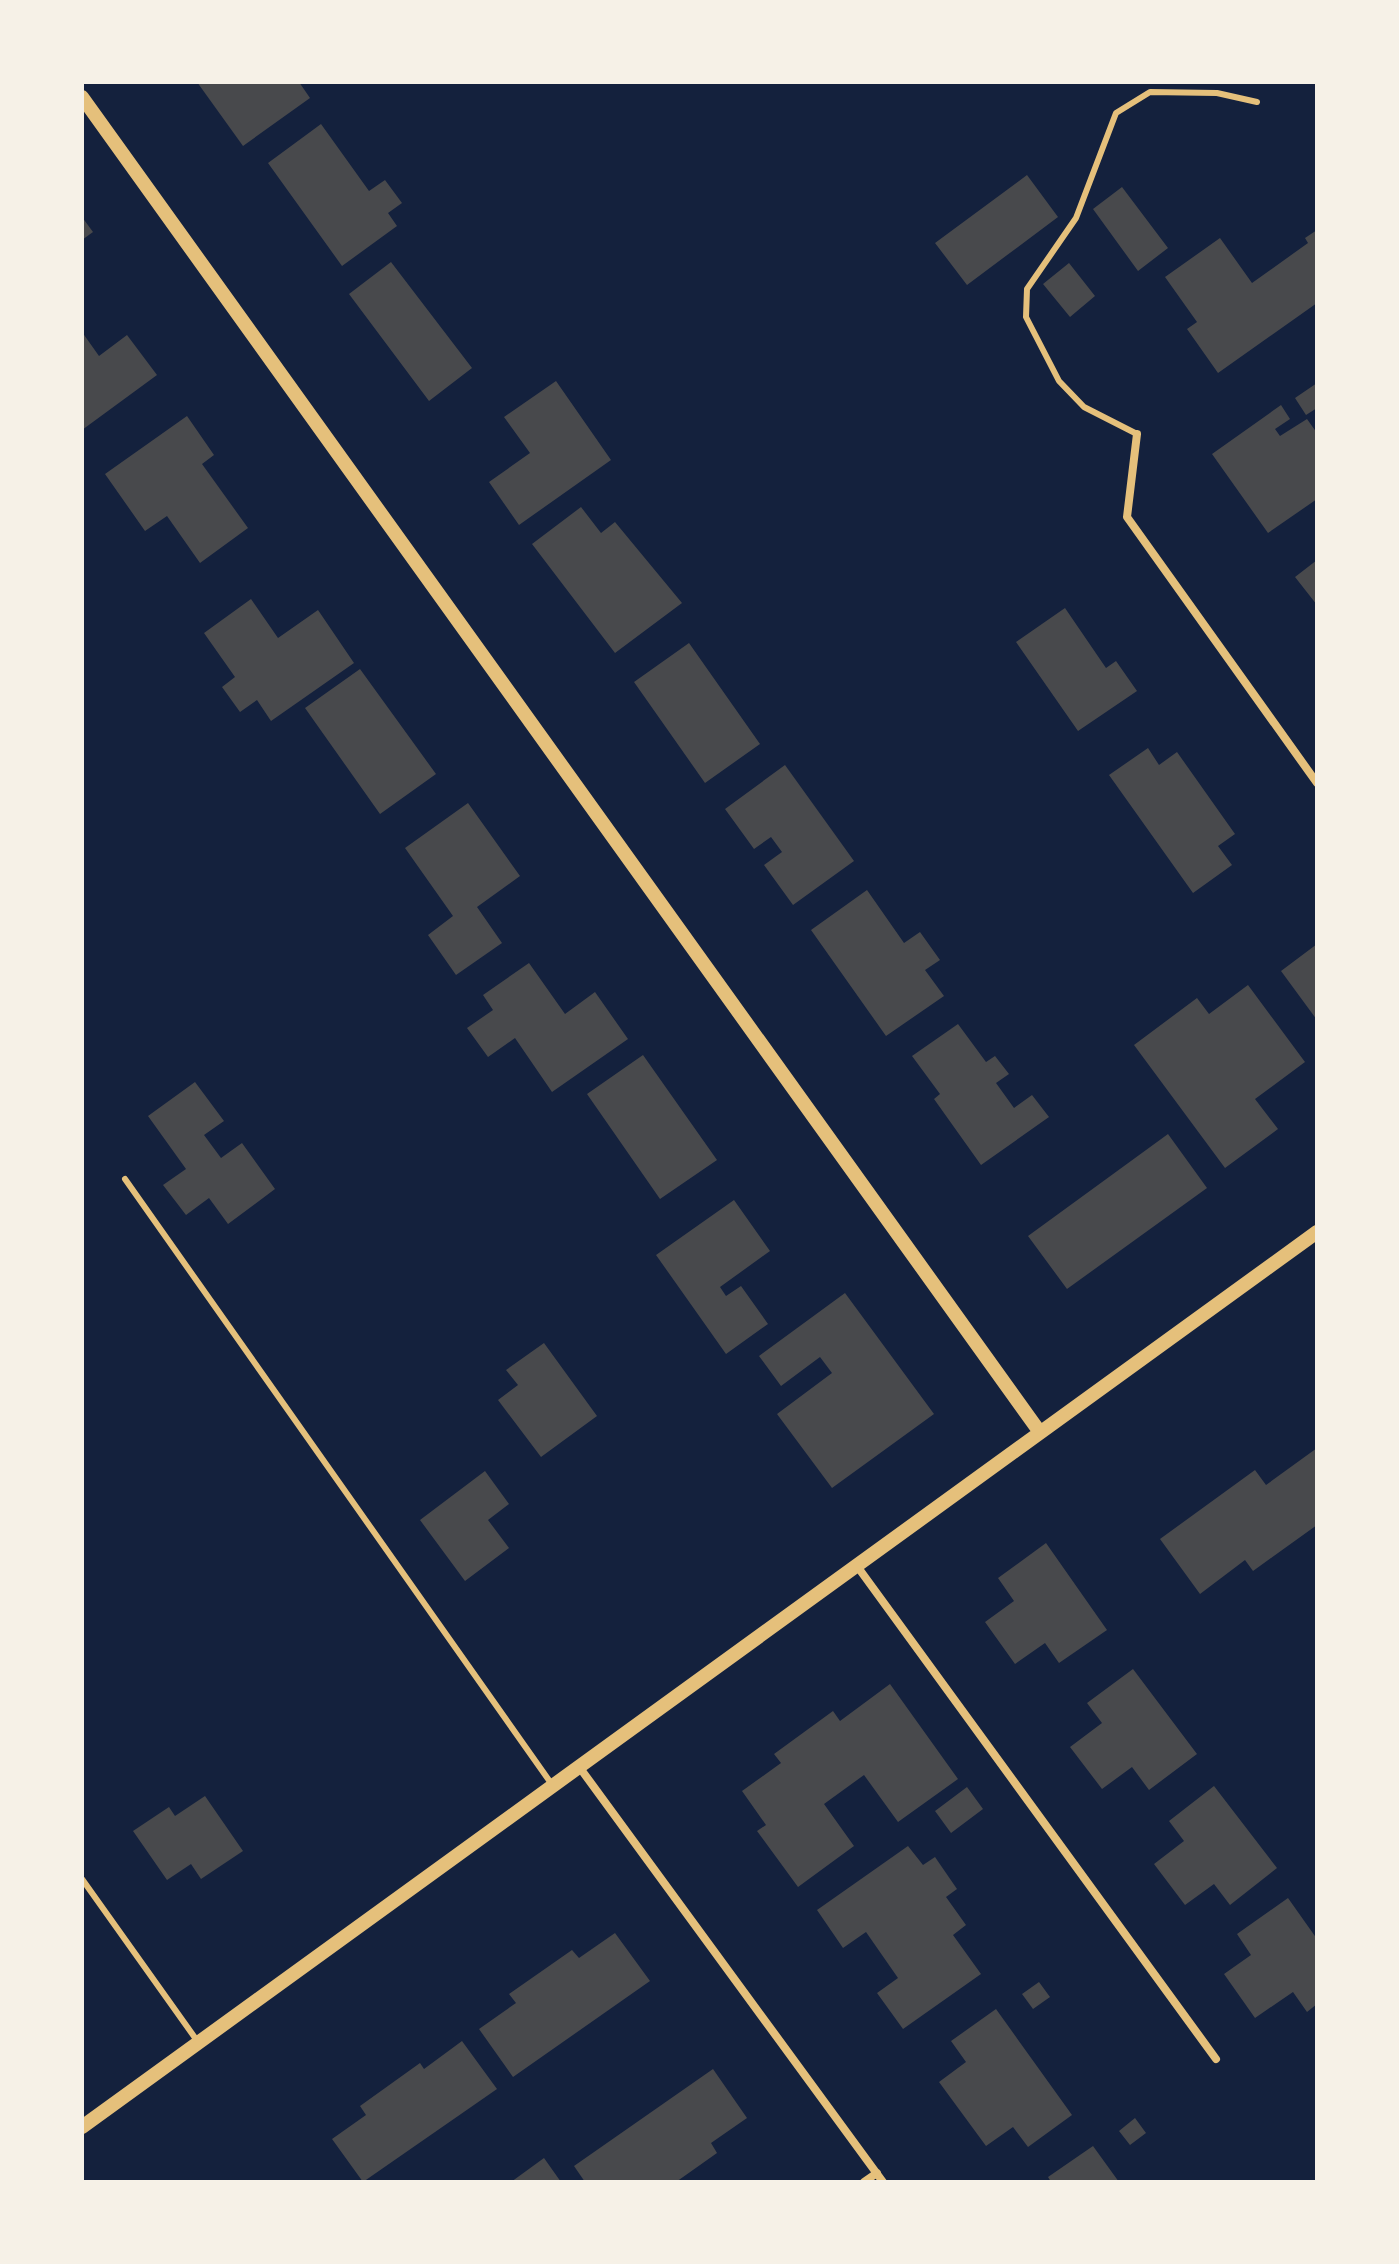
<svg xmlns="http://www.w3.org/2000/svg" width="1399" height="2264" font-family="'Source Sans 3',sans-serif">
	<rect width="100%" height="100%" fill="#14213d"/>
	<path fill="#48494c" d="M197,82H299L310,98L243,146Z
		M321,124L369,191L385,180L402,203L388,213L397,226L342,266L268,163Z
		M1027,175L1058,217L967,285L935,243Z
		M1122,187L1168,248L1138,271L1093,209Z
		M82,217L93,232L82,240Z
		M1317,230V303L1218,373L1187,329L1197,322L1165,277L1220,238L1252,283L1308,243L1305,238Z
		M391,262L472,368L429,401L349,294Z
		M1069,263L1095,296L1070,317L1043,284Z
		M82,332L99,356L127,335L157,375L82,430Z
		M556,381L611,460L519,525L489,482L530,453L504,417Z
		M1317,383V408L1306,415L1295,398Z
		M1281,405L1290,419L1275,429L1280,436L1307,419L1317,433V499L1268,533L1212,454Z
		M187,416L214,455L202,464L248,528L200,563L167,516L145,531L105,474Z
		M581,507L601,533L615,522L682,603L615,653L532,544Z
		M1317,560V605L1295,577Z
		M251,599L278,638L318,610L354,663L271,721L257,700L240,712L222,687L235,677L204,633Z
		M1065,608L1106,668L1116,661L1137,691L1078,731L1016,642Z
		M689,643L760,744L705,783L634,682Z
		M360,669L436,774L380,814L305,708Z
		M1148,748L1159,765L1177,752L1235,834L1218,846L1232,865L1193,893L1109,775Z
		M785,765L854,861L793,905L764,865L782,852L771,837L754,849L725,809Z
		M468,803L520,876L477,907L502,943L456,975L428,935L453,916L405,848Z
		M867,890L904,943L920,932L940,960L925,970L944,996L886,1036L811,930Z
		M1317,944V1020L1281,971Z
		M529,963L565,1014L595,992L628,1039L552,1092L515,1038L488,1057L467,1028L493,1010L483,995Z
		M1248,985L1305,1062L1255,1099L1278,1129L1225,1168L1134,1045L1197,998L1209,1014Z
		M958,1024L986,1062L995,1056L1009,1074L996,1083L1014,1108L1032,1095L1049,1117L981,1165L934,1099L940,1094L912,1056Z
		M643,1055L717,1160L660,1199L587,1094Z
		M195,1082L224,1121L204,1135L221,1158L242,1143L275,1189L228,1224L209,1198L186,1215L163,1185L186,1169L148,1116Z
		M1168,1134L1207,1188L1067,1289L1028,1236Z
		M734,1200L770,1251L720,1287L726,1296L741,1286L768,1324L726,1354L656,1255Z
		M845,1293L934,1414L832,1488L777,1414L832,1373L820,1357L781,1386L759,1356Z
		M544,1343L597,1416L541,1457L498,1400L518,1385L506,1370Z
		M1317,1448V1525L1253,1571L1245,1560L1200,1594L1160,1539L1255,1470L1266,1485Z
		M485,1471L509,1504L488,1520L509,1548L465,1581L420,1520Z
		M1046,1543L1107,1630L1059,1663L1045,1643L1015,1664L985,1622L1014,1601L998,1578Z
		M1133,1669L1197,1754L1149,1790L1132,1767L1102,1789L1070,1747L1102,1723L1087,1703Z
		M890,1684L958,1779L898,1822L864,1775L824,1804L854,1846L798,1887L757,1831L766,1825L742,1791L781,1763L774,1754L833,1711L840,1721Z
		M1214,1786L1277,1868L1230,1905L1214,1884L1185,1905L1154,1864L1184,1841L1169,1821Z
		M967,1787L983,1809L951,1833L935,1811Z
		M205,1796L243,1851L201,1879L191,1864L167,1880L133,1831L169,1807L175,1816Z
		M908,1846L923,1865L935,1857L957,1889L946,1897L966,1925L953,1935L981,1974L903,2029L877,1993L898,1978L866,1932L843,1948L817,1910Z
		M1288,1898L1317,1939V2004L1307,2012L1293,1992L1255,2018L1224,1974L1251,1955L1237,1934Z
		M615,1933L650,1981L513,2077L479,2029L516,2003L509,1994L572,1950L579,1958Z
		M1039,1982L1050,1997L1033,2009L1022,1994Z
		M996,2009L1072,2115L1028,2147L1013,2127L986,2146L939,2082L966,2062L951,2041Z
		M462,2041L497,2089L363,2182L332,2139L366,2115L360,2106L420,2063L424,2069Z
		M713,2069L747,2118L711,2143L717,2153L676,2182H585L574,2166Z
		M1135,2118L1146,2133L1130,2145L1119,2131Z
		M1093,2146L1119,2182H1051L1048,2177Z
		M544,2158L561,2182H511Z"/>
	<g fill="none" stroke-linecap="round" stroke-linejoin="round">
		<path stroke="#e5c07b" stroke-width="6" d="M1137,434L1084,407L1059,381L1026,317L1027,289L1076,218L1116,113L1150,92L1217,93L1257,102
			M125,1179L553,1786
			M82,1879L198,2042"/>
		<path stroke="#e5c07b" stroke-width="8" d="M1137,434L1127,517L1317,783
			M857,1566L1216,2059
			M580,1768L883,2182
			M864,2182L877,2173"/>
		<path stroke="#e5c07b" stroke-width="14" d="M82,97L1039,1431
			M82,2127L1317,1232"/>
	</g>
	<rect width="1399" height="2264" fill="none" stroke="#f6f1e7" stroke-width="168"/>
</svg>
